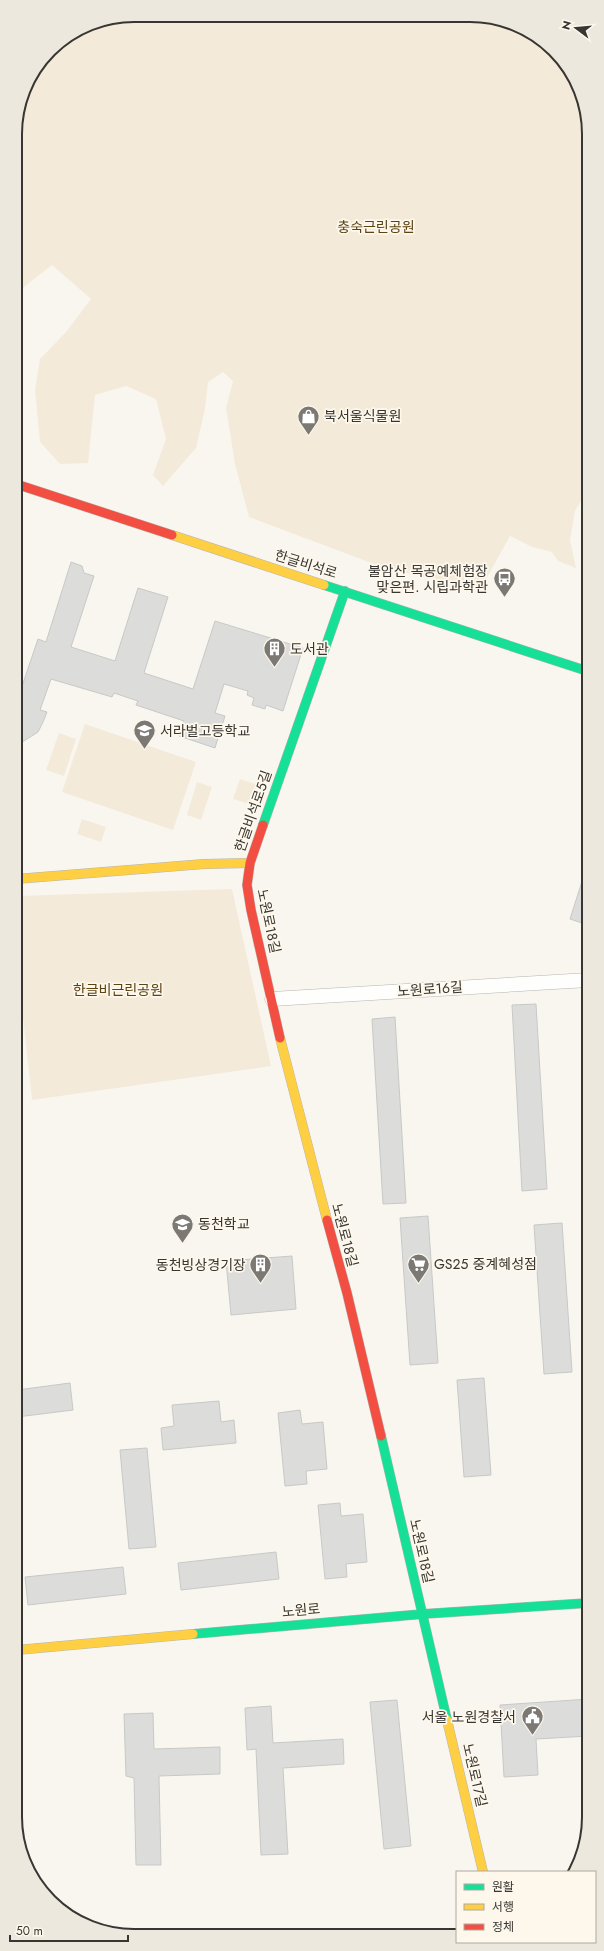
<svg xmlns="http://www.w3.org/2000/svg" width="604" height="1951" font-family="Jost,'Noto Sans KR',sans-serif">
	<rect width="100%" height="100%" fill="#f9f6f0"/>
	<path fill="#f4ead9" d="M134,15L493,17L529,31L554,50L577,81L587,111V491L575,511L570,540L576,568L558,561L552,552L532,547L510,536L480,590L382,567L249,517L235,464L226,408L233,381L223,372L208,382L205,409L196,448L163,486L153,475L166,439L156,399L126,386L95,395L88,463L60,464L40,442L35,390L40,359L66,332L91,299L52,265L15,294V126L24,88L50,50L89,24Z
		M85,724L196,762L173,830L62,792Z
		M59,733L76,739L64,776L46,770Z
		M240,779L256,784L249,804L233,799Z
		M197,782L212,787L201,820L187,815Z
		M82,819L106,827L101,842L77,834Z
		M232,889L271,1066L32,1100L16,953V896Z"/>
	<path fill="#dcdddb" stroke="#c8c9c7" d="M71,562L82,566L84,573L94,576L71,647L115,661L138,588L168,597L144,673L193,689L215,621L303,648L283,711L266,705L265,709L252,705L254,698L247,695L248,691L224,684L215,713L225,716L215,748L179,736L184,721L136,705L138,701L114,693L112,697L51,679L40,710L47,712L43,722L38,732L16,746V704L38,639L46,642Z
		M585,872L588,873V925L570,919Z
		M536,1004L547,1189L522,1191L512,1005Z
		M395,1017L406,1203L383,1204L372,1019Z
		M428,1216L438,1363L410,1365L400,1218Z
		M562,1223L572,1372L544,1374L534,1225Z
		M292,1256L296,1309L231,1315L226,1261Z
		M484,1378L491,1475L464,1477L457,1380Z
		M70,1383L73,1410L17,1417V1390Z
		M219,1401L221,1422L234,1420L236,1443L163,1450L161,1428L174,1426L172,1405Z
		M300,1410L302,1424L323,1422L327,1469L306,1471L307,1484L285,1486L278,1413Z
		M147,1448L156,1547L129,1549L120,1450Z
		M340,1503L341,1516L363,1514L367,1562L346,1564L347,1577L325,1579L318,1505Z
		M276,1552L279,1579L181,1590L178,1563Z
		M123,1567L126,1594L28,1605L25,1577Z
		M589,1699V1736L536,1739L538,1775L504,1777L500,1705Z
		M397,1700L411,1846L384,1849L370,1702Z
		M271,1706L273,1743L343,1739L344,1764L283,1768L288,1854L261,1855L256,1749L247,1750L245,1708Z
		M153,1713L154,1749L220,1747V1774L159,1776L161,1865H136L134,1778L126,1776L124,1714Z"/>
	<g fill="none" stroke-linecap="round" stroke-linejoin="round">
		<defs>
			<path id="street" d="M272,999L588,980"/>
			<path id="fast" d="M324,585L587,671
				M263,825L345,591
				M381,1436L447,1720
				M193,1634L423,1614L588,1603"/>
			<path id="slow" d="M172,535L324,585
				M16,879L204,864L250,863
				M280,1038L327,1220
				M17,1650L193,1634
				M447,1720L483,1872"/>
			<path id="jam" d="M16,484L172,535
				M263,825L250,863L247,885L251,910L280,1038
				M327,1220L347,1293L381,1436"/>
		</defs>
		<use href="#street" stroke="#b7b5b0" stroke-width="15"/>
		<use href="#fast" stroke="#b7b5b0" stroke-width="10"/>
		<use href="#slow" stroke="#b7b5b0" stroke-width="10"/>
		<use href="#jam" stroke="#b7b5b0" stroke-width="10"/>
		<use href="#street" stroke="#fefefd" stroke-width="14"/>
		<use href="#fast" stroke="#16e098" stroke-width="9"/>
		<use href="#slow" stroke="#ffcf43" stroke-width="9"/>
		<use href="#jam" stroke="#f24e42" stroke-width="9"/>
	</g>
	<defs>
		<symbol id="shop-pin" viewBox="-11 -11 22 30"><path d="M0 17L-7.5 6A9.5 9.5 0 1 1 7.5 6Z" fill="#7c7974" stroke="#fdf7ec"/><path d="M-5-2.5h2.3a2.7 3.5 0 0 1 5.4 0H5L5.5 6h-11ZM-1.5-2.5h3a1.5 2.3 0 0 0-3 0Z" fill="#fff"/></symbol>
		<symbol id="bus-pin" viewBox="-11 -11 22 30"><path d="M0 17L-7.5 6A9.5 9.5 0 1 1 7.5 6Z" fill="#7c7974" stroke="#fdf7ec"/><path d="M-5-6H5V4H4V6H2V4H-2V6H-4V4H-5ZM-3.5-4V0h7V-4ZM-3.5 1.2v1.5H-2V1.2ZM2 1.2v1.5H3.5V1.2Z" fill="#fff"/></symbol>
		<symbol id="building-pin" viewBox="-11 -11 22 30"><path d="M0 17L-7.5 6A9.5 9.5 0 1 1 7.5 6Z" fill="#7c7974" stroke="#fdf7ec"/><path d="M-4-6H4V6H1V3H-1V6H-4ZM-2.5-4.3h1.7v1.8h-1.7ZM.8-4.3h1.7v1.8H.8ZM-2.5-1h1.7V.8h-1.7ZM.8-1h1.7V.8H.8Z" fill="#fff"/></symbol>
		<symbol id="school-pin" viewBox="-11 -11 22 30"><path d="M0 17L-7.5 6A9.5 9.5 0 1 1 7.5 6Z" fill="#7c7974" stroke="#fdf7ec"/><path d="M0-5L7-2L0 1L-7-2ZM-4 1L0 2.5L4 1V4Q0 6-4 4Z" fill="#fff"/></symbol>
		<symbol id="supermarket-pin" viewBox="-11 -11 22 30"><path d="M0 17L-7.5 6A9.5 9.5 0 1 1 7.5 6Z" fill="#7c7974" stroke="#fdf7ec"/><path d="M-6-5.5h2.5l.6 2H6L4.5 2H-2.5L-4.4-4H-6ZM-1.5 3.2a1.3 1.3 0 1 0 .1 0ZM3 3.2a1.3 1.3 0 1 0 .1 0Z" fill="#fff"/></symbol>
		<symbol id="civic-pin" viewBox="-11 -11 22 30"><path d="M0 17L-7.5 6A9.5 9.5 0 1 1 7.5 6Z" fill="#7c7974" stroke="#fdf7ec"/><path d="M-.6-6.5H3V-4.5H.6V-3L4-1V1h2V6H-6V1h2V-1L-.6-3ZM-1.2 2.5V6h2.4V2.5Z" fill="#fff"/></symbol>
	</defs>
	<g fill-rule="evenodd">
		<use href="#shop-pin" x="296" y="404" width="25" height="34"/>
		<use href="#bus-pin" x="492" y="566" width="25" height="34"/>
		<use href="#building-pin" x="262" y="636" width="25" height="34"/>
		<use href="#school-pin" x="132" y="718" width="25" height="34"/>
		<use href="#school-pin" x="170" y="1212" width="25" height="34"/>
		<use href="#supermarket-pin" x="406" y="1252" width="25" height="34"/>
		<use href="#building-pin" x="248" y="1252" width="25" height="34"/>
		<use href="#civic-pin" x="520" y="1704" width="25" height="34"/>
	</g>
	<g text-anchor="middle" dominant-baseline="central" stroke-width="3.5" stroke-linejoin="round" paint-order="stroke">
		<g font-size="14" fill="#5c4312" stroke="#fdf7ec">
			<text x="376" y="227">충숙근린공원</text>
			<text x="118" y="990">한글비근린공원</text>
		</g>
		<g font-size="14" fill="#383632" stroke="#fdf7ec" text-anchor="start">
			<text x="324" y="416">북서울식물원</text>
			<text x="488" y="571" text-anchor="end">불암산 목공예체험장<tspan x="488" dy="16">맞은편. 시립과학관</tspan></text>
			<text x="290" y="649">도서관</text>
			<text x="160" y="731">서라벌고등학교</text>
			<text x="198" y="1224">동천학교</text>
			<text x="434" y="1264">GS25 중계혜성점</text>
			<text x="246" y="1265" text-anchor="end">동천빙상경기장</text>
			<text x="516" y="1717" text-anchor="end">서울 노원경찰서</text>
		</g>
		<g font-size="14" fill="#383632" stroke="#fdf7ec">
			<text transform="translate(306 564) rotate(17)">한글비석로</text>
			<text transform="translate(253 811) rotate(-71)">한글비석로5길</text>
			<text transform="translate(269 921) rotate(78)">노원로18길</text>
			<text transform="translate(430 989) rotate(-4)">노원로16길</text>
			<text transform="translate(345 1235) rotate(75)">노원로18길</text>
			<text transform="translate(422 1551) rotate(77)">노원로18길</text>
			<text transform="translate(301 1610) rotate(-5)">노원로</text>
			<text transform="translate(475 1775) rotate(77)">노원로17길</text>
		</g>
	</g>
	<path d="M0 0H604V1951H0ZM134 22H470A112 112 0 0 1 582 134V1817A112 112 0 0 1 470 1929H134A112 112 0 0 1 22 1817V134A112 112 0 0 1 134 22Z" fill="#ede8dd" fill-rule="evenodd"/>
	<path fill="none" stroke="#383632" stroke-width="2" d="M134 22H470A112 112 0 0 1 582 134V1817A112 112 0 0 1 470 1929H134A112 112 0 0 1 22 1817V134A112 112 0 0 1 134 22Z"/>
	<rect x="456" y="1871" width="140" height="72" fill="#fdf7ec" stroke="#aeaaa2"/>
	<rect x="464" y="1884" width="20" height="6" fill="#16e098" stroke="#aeaaa2"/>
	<text x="492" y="1891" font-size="12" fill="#383632">원활</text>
	<rect x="464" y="1904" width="20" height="6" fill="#ffcf43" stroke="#aeaaa2"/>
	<text x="492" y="1911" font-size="12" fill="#383632">서행</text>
	<rect x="464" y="1924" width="20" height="6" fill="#f24e42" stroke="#aeaaa2"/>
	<text x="492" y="1931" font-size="12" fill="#383632">정체</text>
	<g transform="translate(576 28) rotate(286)" stroke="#fdf7ec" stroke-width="3" paint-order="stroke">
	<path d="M0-3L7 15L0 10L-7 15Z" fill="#383632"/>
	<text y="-6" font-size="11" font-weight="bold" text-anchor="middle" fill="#383632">N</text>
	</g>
	<path d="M10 1935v6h118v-6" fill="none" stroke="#383632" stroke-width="2"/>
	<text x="16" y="1935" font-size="12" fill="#383632" stroke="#fdf7ec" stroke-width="3" paint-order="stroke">50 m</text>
</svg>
